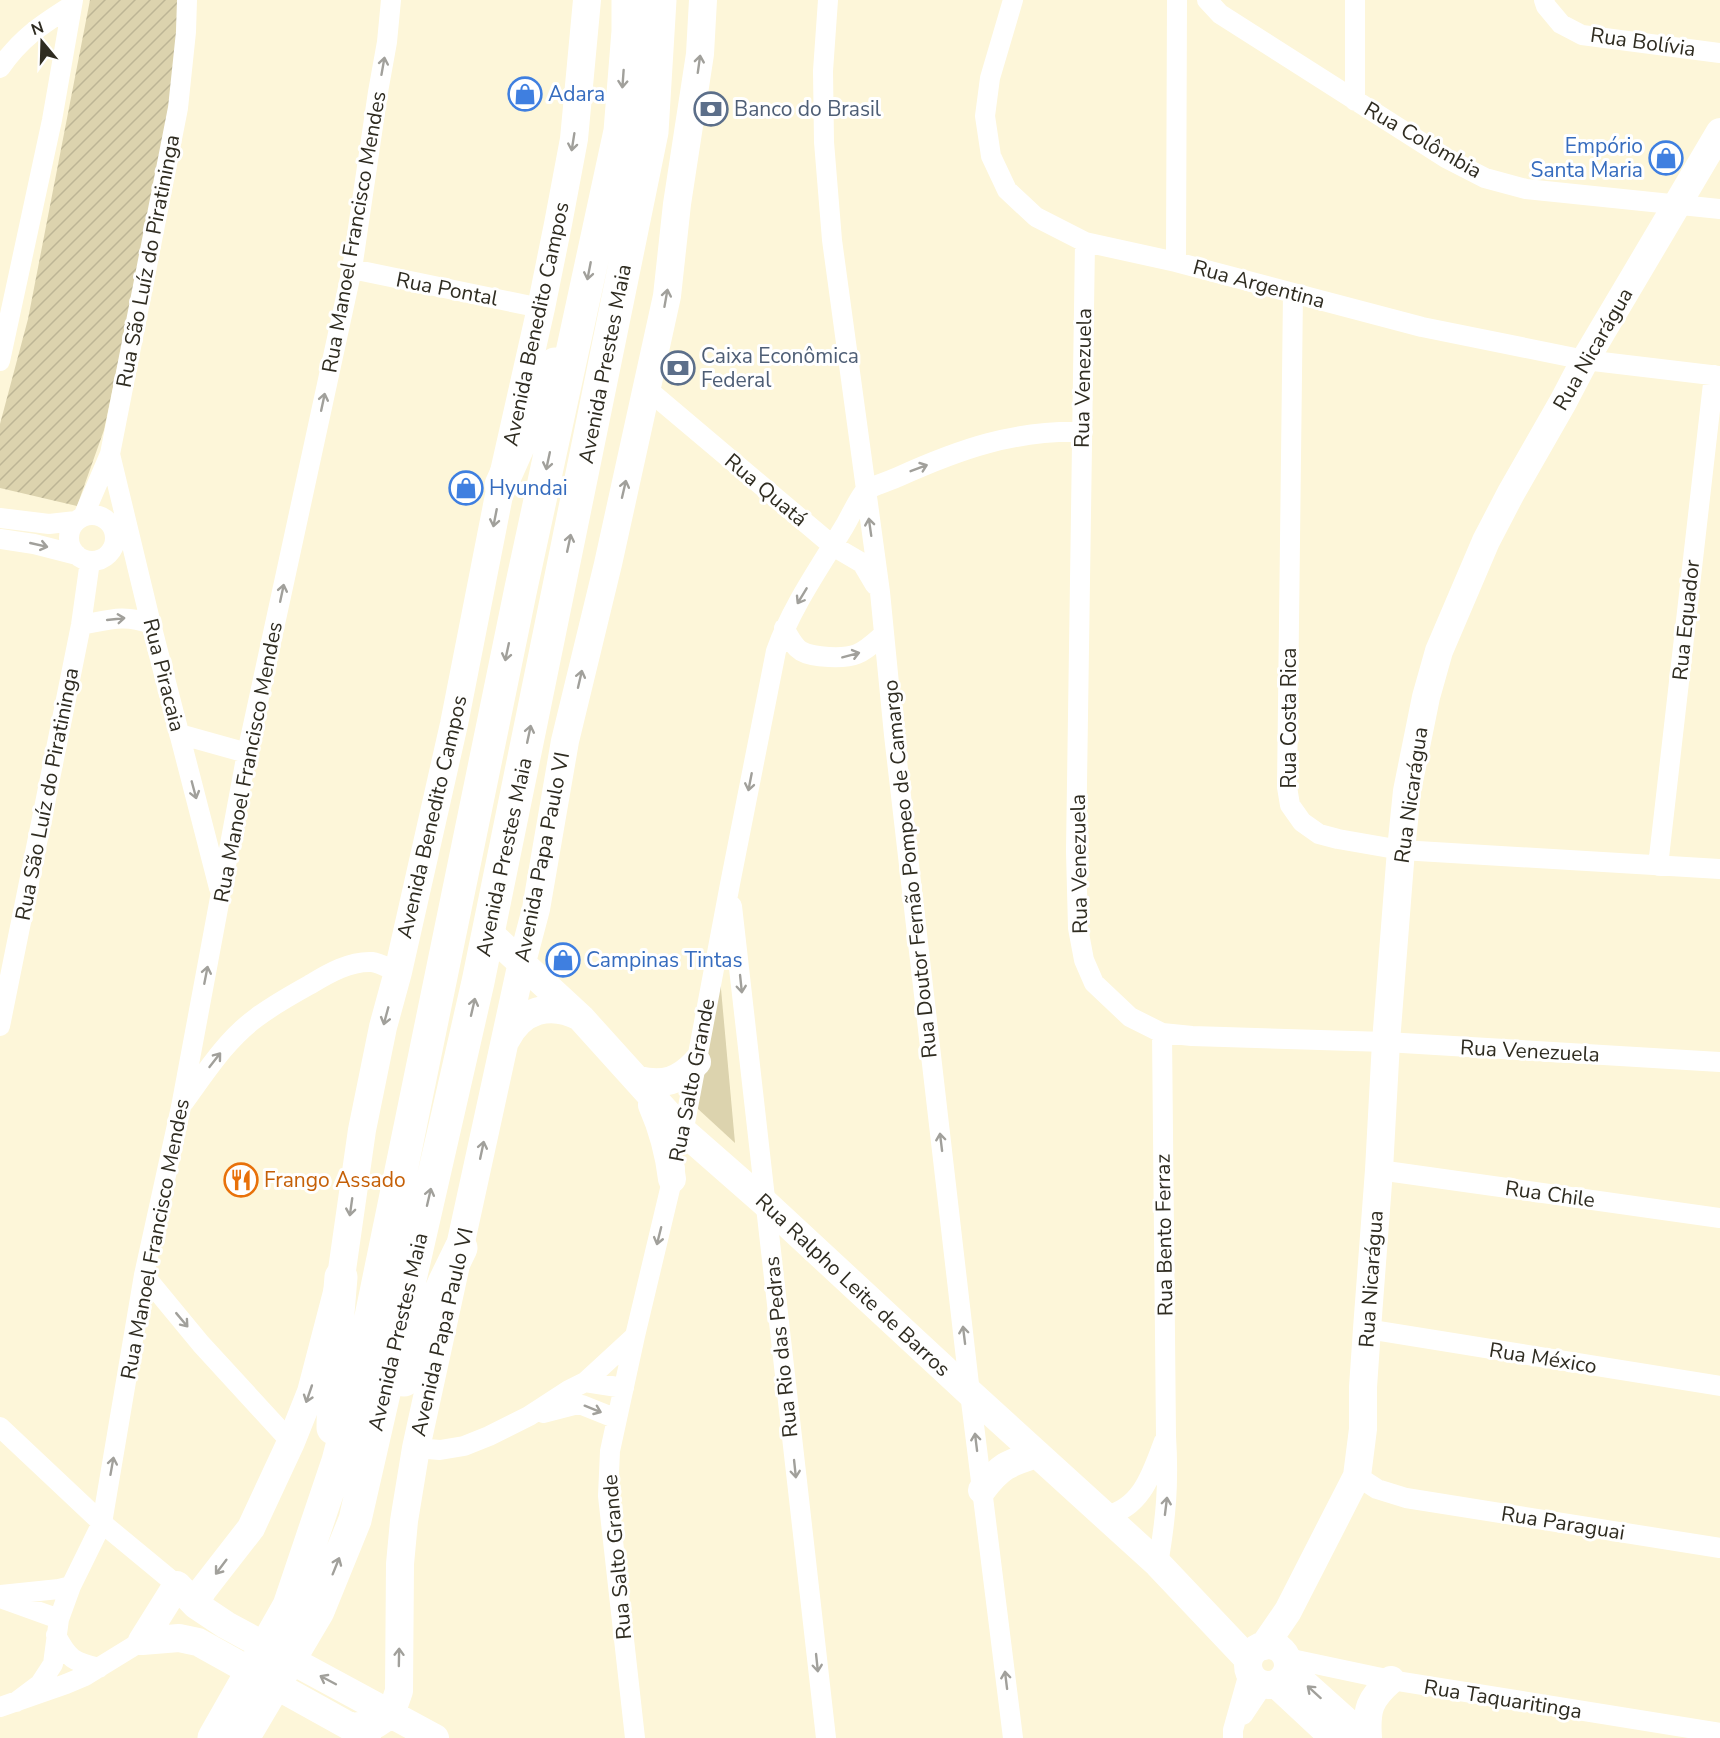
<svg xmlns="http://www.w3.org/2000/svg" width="1720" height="1738" font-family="'Nunito Sans',sans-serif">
	<defs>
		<pattern id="garden-furrows" width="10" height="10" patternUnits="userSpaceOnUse" patternTransform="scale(1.5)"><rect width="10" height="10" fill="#dcd3ae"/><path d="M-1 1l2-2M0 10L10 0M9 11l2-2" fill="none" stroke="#bdb595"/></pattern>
	</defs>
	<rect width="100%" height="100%" fill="#fdf6d9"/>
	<path fill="#dcd3ae" d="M720,978L735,1143L697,1108Z"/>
	<path fill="url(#garden-furrows)" d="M90,0H178L174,79L132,297L104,430L77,506L0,488V424L28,319Z"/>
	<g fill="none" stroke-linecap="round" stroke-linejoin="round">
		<path stroke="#fff" stroke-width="20" d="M828,0L823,71L824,142L832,240L880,592L894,735L970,1393L1013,1738
			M1013,0L990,78L985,116L991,156L1007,190L1036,217L1085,242L1176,262L1422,327L1585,360L1720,376
			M1207,0L1220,14L1446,158L1485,178L1526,189L1720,209
			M1355,0V101
			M1544,0L1546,6L1561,24L1582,35L1720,53
			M0,68C21,38 41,25 71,6
			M1085,242L1076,851L1078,928L1084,960L1094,983L1130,1017L1162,1033L1192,1036L1386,1042L1720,1062
			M1176,262L1177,0
			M352,269L541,308
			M1293,293L1287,787L1290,805L1302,822L1319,834L1338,839L1401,850L1720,869
			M0,361L52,120L73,0
			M647,389L833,546L862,563L875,585
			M110,454L151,624L219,888
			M69 538a23 23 0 1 1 46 0a23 23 0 1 1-46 0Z
			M83,517L110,454L178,108L186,32L187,0
			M0,518L49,524L76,521
			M0,539L34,544L77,555
			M81,625C109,620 124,614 151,624
			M784,628C789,636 793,646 801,651C813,658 845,659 857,654C867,650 876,641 884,634
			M179,734L247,753
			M1658,866L1714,375
			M732,906L826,1738
			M0,1026L81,625L90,561
			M184,1102C206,1072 226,1040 256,1018C273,1005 293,994 311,984C329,973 350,961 372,962C380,963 390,969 398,972
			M682,1139L730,884L776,651C792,606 820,567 844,527C849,519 859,497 865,491C870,487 891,480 898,477C960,449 1014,430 1083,432
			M1379,1170L1720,1218
			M144,1275L201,1344L291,1442
			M1367,1329L1720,1386
			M585,1382L635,1336
			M543,1413L574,1405H582L617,1419
			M0,1427L102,1523L177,1585
			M416,1448L440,1450L464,1446L489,1436L529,1416L569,1390L585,1382L624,1388
			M1357,1476L1377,1489L1406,1498L1720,1548
			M1105,1516C1142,1508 1152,1473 1164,1441
			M1158,1564C1166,1518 1169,1483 1166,1436L1162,1033
			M0,1595L59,1589L71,1586
			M0,1598L59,1619
			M56,1635C68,1659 74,1662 99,1668
			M1287,1658L1391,1680L1720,1733
			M16,1702L40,1684L53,1664L59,1619L71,1586L102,1523L144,1275L181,1107L247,753L352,269L378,92L387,42L391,0
			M0,1707L66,1684L85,1676L142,1641
			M1243,1715L1263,1685
			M635,1738L608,1496L610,1451L635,1336L675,1168
			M1233,1738V1730L1249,1673"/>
		<path stroke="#fff" stroke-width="28" d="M488,932L581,1018L684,1132L765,1203L970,1393L1158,1564L1248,1659
			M506,1040C521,1010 550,1001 580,1017
			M638,1080C664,1086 679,1081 697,1062
			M652,1105C663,1130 669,1153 672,1179
			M982,1490C1001,1465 1009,1463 1037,1454
			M196,1605L202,1591L251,1528L291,1442L311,1392L341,1277L362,1130L383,1027L398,972L454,724L501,485L541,308L558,224L574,139L587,0
			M142,1641L177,1585L196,1605L226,1625L435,1738
			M142,1641L179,1638L198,1642L367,1736
			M1248 1665a20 20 0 1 1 40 0a20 20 0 1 1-40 0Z
			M1264,1646L1288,1611L1357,1476L1363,1429V1387L1367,1329L1379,1170L1386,1042L1401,850L1407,791L1426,697L1439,651L1486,541L1511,493L1563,402L1585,360L1720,132
			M1288,1665V1669L1365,1738
			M1276,1684L1334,1738
			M352,1727L376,1724L391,1714L399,1691L400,1564L404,1521L416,1448L522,962L536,909L565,741L608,564L667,296L677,204L700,54L703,0
			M1368,1738C1366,1710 1369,1699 1391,1680"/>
		<path stroke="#fff" stroke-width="33" d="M501,485L555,364
			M404,1380L444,1283L461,1248
			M333,1428L334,1360L341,1277
			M214,1738L289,1606L338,1461L353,1404L521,588L620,131L628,31V0
			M243,1738L318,1611L355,1520L478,982L652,132L660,0"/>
	</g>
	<defs><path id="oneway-shaft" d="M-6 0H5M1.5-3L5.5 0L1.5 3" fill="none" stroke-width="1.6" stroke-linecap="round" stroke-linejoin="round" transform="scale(1.5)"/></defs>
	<g stroke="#a1a09b">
		<use href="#oneway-shaft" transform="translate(699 64) rotate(-82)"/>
		<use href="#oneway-shaft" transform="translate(383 66) rotate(-80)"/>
		<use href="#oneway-shaft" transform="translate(623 79) rotate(94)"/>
		<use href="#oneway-shaft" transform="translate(573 142) rotate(99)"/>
		<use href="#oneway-shaft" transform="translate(589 271) rotate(101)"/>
		<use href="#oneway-shaft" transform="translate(666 298) rotate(-80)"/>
		<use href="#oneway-shaft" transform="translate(323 402) rotate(-78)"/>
		<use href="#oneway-shaft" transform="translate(548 461) rotate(102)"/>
		<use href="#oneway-shaft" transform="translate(919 468) rotate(-21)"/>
		<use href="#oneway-shaft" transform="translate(624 489) rotate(-77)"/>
		<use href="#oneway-shaft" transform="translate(495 518) rotate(101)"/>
		<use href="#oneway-shaft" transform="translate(870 527) rotate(-98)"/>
		<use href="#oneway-shaft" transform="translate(569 543) rotate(-78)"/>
		<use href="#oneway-shaft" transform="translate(39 545) rotate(13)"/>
		<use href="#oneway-shaft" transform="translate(282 593) rotate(-78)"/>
		<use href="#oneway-shaft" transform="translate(802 596) rotate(121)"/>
		<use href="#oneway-shaft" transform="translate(116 619) rotate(-6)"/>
		<use href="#oneway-shaft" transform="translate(507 652) rotate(102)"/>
		<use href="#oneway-shaft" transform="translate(851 655) rotate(-15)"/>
		<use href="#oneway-shaft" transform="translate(580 679) rotate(-77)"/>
		<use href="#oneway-shaft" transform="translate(529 734) rotate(-78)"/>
		<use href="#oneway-shaft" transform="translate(750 782) rotate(101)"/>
		<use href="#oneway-shaft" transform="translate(194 790) rotate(75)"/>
		<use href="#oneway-shaft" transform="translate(206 975) rotate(-79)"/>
		<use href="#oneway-shaft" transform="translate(741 984) rotate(84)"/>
		<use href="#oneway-shaft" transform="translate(473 1007) rotate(-77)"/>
		<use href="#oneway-shaft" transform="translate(386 1016) rotate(105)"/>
		<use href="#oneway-shaft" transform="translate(215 1060) rotate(-52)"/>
		<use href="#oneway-shaft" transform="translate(941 1142) rotate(-97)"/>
		<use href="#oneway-shaft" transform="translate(482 1150) rotate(-78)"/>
		<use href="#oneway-shaft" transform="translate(429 1197) rotate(-77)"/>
		<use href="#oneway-shaft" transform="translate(351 1207) rotate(98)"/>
		<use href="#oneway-shaft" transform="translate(659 1236) rotate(104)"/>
		<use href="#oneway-shaft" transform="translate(182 1320) rotate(50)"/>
		<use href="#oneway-shaft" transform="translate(964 1335) rotate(-97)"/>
		<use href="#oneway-shaft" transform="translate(309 1394) rotate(109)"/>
		<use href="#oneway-shaft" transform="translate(593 1409) rotate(22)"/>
		<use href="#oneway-shaft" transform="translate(976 1442) rotate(-97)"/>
		<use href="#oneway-shaft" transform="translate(112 1466) rotate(-80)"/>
		<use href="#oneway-shaft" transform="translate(795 1469) rotate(84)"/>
		<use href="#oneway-shaft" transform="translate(1166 1506) rotate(-83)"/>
		<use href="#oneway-shaft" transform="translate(336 1566) rotate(-68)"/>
		<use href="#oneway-shaft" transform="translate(221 1567) rotate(127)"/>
		<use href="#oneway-shaft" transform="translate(399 1657) rotate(-89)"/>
		<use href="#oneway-shaft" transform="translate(817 1663) rotate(84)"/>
		<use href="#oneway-shaft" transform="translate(328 1680) rotate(-152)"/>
		<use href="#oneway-shaft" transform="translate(1006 1680) rotate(-97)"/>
		<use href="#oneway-shaft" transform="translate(1314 1692) rotate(-138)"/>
	</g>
	<defs>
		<symbol id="shop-ring" viewBox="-11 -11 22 22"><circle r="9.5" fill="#fff" stroke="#3f7fe0" stroke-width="1.5"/><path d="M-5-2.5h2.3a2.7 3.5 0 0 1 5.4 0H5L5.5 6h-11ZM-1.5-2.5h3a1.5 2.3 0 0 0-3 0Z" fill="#3f7fe0"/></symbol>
		<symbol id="bank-ring" viewBox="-11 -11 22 22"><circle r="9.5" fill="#fff" stroke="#5c6f8a" stroke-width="1.5"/><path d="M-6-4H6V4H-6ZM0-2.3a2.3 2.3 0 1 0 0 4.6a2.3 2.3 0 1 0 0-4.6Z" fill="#5c6f8a"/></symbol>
		<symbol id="restaurant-ring" viewBox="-11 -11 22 22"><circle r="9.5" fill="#fff" stroke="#e8710a" stroke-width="1.5"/><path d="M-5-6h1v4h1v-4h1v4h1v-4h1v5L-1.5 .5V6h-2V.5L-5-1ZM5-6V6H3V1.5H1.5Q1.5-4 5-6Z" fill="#e8710a"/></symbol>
	</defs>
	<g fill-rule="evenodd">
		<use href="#shop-ring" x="506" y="75" width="38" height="38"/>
		<use href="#bank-ring" x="692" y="90" width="38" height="38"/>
		<use href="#shop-ring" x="1647" y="139" width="38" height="38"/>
		<use href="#bank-ring" x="659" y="349" width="38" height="38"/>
		<use href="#shop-ring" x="447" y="469" width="38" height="38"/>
		<use href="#shop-ring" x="544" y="941" width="38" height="38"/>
		<use href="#restaurant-ring" x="222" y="1161" width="38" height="38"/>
	</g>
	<g text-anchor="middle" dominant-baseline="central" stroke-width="6" stroke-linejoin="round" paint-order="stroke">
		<g font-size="21" fill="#2f2c21" stroke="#fff">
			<text transform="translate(1643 42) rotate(8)">Rua Bolívia</text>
			<text transform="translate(1423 140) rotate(30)">Rua Colômbia</text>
			<text transform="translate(354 232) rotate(-80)">Rua Manoel Francisco Mendes</text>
			<text transform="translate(148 261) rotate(-79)">Rua São Luíz do Piratininga</text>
			<text transform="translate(1259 284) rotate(15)">Rua Argentina</text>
			<text transform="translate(447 289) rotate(11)">Rua Pontal</text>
			<text transform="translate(536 324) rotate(-78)">Avenida Benedito Campos</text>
			<text transform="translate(1593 349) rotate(-60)">Rua Nicarágua</text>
			<text transform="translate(605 364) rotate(-79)">Avenida Prestes Maia</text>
			<text transform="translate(1083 378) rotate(-89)">Rua Venezuela</text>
			<text transform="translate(766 490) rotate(40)">Rua Quatá</text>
			<text transform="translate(1686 620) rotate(-84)">Rua Equador</text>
			<text transform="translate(164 675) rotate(76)">Rua Piracaia</text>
			<text transform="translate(1289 718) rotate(-90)">Rua Costa Rica</text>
			<text transform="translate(248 762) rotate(-79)">Rua Manoel Francisco Mendes</text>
			<text transform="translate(47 794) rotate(-79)">Rua São Luíz do Piratininga</text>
			<text transform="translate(1411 795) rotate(-82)">Rua Nicarágua</text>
			<text transform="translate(432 817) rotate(-77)">Avenida Benedito Campos</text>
			<text transform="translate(504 857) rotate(-78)">Avenida Prestes Maia</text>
			<text transform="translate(542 857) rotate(-79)">Avenida Papa Paulo VI</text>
			<text transform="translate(1079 864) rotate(-91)">Rua Venezuela</text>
			<text transform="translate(910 869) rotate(-96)">Rua Doutor Fernão Pompeo de Camargo</text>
			<text transform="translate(1530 1051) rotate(3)">Rua Venezuela</text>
			<text transform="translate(692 1080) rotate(-79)">Rua Salto Grande</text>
			<text transform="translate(1550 1194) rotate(8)">Rua Chile</text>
			<text transform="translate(1164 1235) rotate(-91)">Rua Bento Ferraz</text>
			<text transform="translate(155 1239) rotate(-79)">Rua Manoel Francisco Mendes</text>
			<text transform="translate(1371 1279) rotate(-86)">Rua Nicarágua</text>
			<text transform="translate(853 1285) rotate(43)">Rua Ralpho Leite de Barros</text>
			<text transform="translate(398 1332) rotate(-77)">Avenida Prestes Maia</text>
			<text transform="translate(442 1332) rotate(-77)">Avenida Papa Paulo VI</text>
			<text transform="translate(781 1347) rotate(-96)">Rua Rio das Pedras</text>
			<text transform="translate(1543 1358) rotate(9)">Rua México</text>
			<text transform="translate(1563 1523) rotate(9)">Rua Paraguai</text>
			<text transform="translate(617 1557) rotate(-95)">Rua Salto Grande</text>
			<text transform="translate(1503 1699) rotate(9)">Rua Taquaritinga</text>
		</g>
		<g font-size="21" fill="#366cbe" stroke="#fff" text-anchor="start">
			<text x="548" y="94">Adara</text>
			<text x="1643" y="146" text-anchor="end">Empório<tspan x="1643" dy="24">Santa Maria</tspan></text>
			<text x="489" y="488">Hyundai</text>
			<text x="586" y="960">Campinas Tintas</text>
		</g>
		<g font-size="21" fill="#4e5e75" stroke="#fff" text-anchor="start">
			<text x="734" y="109">Banco do Brasil</text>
			<text x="701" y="356">Caixa Econômica<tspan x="701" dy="24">Federal</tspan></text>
		</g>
		<g font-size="21" fill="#c56008" stroke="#fff" text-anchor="start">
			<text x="264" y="1180">Frango Assado</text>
		</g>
	</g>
	<g transform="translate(42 42) rotate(341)" stroke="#ffffff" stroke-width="4.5" paint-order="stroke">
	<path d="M0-4.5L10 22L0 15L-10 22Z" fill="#2f2c21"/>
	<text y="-9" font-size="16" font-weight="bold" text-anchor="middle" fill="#2f2c21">N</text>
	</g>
</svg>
